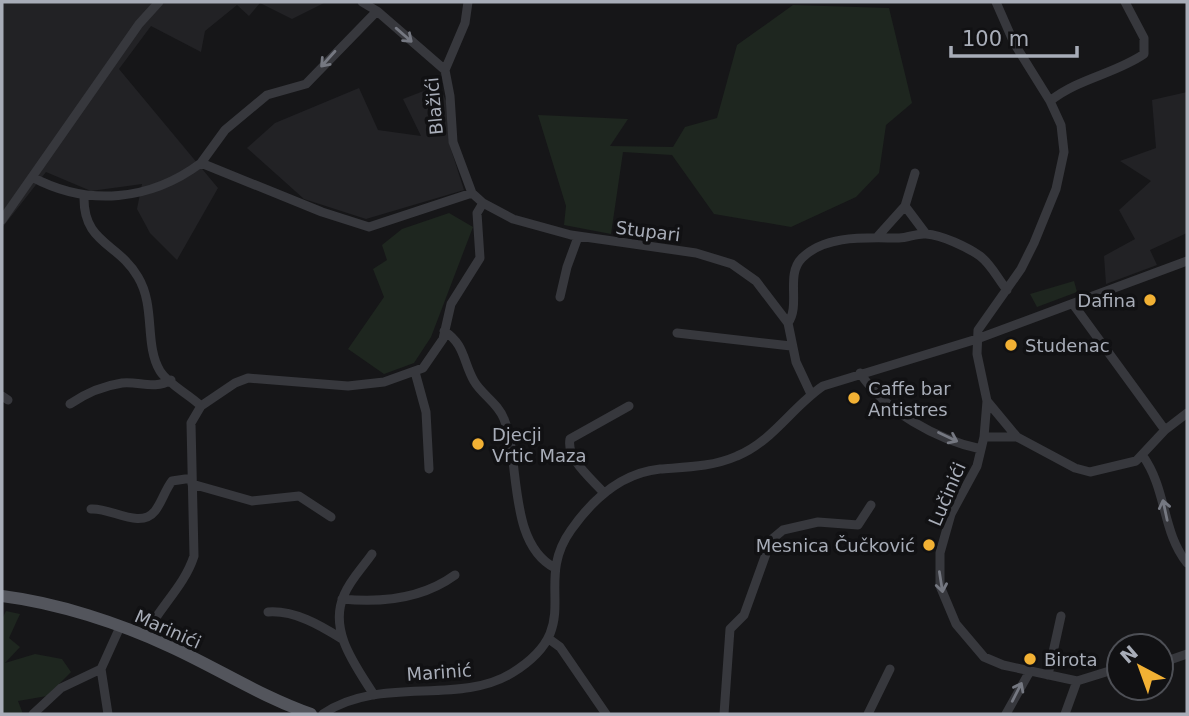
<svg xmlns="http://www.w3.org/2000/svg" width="1189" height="716" font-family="'DejaVu Sans',sans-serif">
	<rect width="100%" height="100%" fill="#161618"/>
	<path fill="#222225" d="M2,2H326L292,19L260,3L249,16L237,5L205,31L201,52L151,26L119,69L218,188L177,260L150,233L137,209L142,184L91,191L46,172L2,228Z
		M439,85L446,101L449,143L464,190L366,219L304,199L247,148L275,123L359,88L378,130L421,136L403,99Z
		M1187,92V233L1150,250L1157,265L1106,284L1104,256L1135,239L1119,210L1151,181L1120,161L1156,148L1152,100Z"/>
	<path fill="#1e261f" d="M793,5L889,8L912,103L886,125L879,173L856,197L791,227L714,214L672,155L623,152L611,234L564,225L566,206L538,115L628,119L610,146L673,147L685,127L717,118L737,45Z
		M449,213L473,227L431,337L414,363L384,374L348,349L384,297L373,269L387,260L382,245L402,229Z
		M1074,281L1077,292L1037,307L1030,294Z
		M6,611L20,614L9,638L20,647L5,663L35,654L62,659L71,672L47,696L18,701L23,714H2V619Z"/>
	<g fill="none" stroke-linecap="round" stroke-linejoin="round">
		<path stroke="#37383d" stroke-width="9" d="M362,2L377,11L445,70
			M468,2L465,23L445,70L450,96L453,142L472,193L483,203L513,219L571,235L696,253L732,264L756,281L788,323L796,362L811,394
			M996,2L1014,43L1050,101L1061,125L1064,152L1056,189L1034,243L1021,269L978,330L977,354L987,401L1017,437L1075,468L1090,472L1136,461L1165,430L1187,413
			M1050,101C1079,78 1115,74 1144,54V38L1125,2
			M201,163L225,130L267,95L306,84L377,11
			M32,177C88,207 150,201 201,163L322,212L369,227L472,193
			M84,196C83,244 118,242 138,277C156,307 144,344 160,371C168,384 190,395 201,406
			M905,206L926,234
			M2,220L139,24L159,2
			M878,236L905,206L915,173
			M560,297L567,267L578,237
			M1073,304L1165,430
			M788,323C801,305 785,275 802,258C826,234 869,238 899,238C908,238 917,233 926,234C942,235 967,247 980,256C991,264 998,279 1007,290
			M444,331C465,344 463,362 474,381C482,395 498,403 504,419C521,461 507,543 555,568
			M677,333L791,346
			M415,372L426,412L429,469
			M860,373C885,411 937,440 981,449
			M2,396L8,400
			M987,401L984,437L977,466L951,514L940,553V586L956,624L984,657L1003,665L1077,681L1119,668
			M70,404C86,393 102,386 122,383C139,381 154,390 171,380
			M984,437H1017
			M1143,456C1167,490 1162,532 1187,563
			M192,484L252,501L299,496L331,517
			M604,493C592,479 566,459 570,439L629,406
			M91,509C110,507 140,530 155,511C162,502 165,490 172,481L192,478
			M372,554C363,567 350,580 344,595C328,631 356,666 374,695
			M342,599C382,603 422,599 455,575
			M268,612C294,610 320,625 342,639
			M145,636C159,607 184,587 194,556L191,423L201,406L235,383L248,378L348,386L384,382L423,368L443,339L451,304L480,258L477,213L483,203
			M549,639L560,647L606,714
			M1161,663L1187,654
			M1048,675L1061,616
			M1152,688V690
			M33,714L61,688L101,669
			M108,714L101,669L120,627
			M323,714C379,675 459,706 512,673C588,626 531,586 571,530C592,500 621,473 660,469C686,467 712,467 737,456C772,442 792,407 823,386L977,339L1187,261
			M724,714L730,629L744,615L771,540L783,530L818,522L858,525L871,505
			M868,714L890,669
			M1006,714L1030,671
			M1065,714L1077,681"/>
		<path stroke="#53555c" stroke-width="12" d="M2,596C58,603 119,623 171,647C219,669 262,697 311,714"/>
	</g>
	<defs><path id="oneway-shaft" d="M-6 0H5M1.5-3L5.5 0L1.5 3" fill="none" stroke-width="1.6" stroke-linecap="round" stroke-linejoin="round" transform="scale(1.75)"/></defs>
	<g stroke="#757881">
		<use href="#oneway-shaft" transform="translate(404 35) rotate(41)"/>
		<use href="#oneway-shaft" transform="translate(328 59) rotate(132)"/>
		<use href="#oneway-shaft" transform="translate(948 437) rotate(25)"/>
		<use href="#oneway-shaft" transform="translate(1165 510) rotate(-102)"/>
		<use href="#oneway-shaft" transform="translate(941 582) rotate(81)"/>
		<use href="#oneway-shaft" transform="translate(1017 692) rotate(-63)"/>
	</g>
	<g fill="#f2b134" stroke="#111113" stroke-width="2.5">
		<circle cx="1150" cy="300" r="7"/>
		<circle cx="1011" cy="345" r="7"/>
		<circle cx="854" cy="398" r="7"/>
		<circle cx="478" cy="444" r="7"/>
		<circle cx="929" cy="545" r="7"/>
		<circle cx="1030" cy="659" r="7"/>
	</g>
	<g text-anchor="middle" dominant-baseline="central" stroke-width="7" stroke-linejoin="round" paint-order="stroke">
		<g font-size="18" fill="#a8adb8" stroke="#111113">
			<text transform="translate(434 106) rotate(-95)">Blažići</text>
			<text transform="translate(648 231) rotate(7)">Stupari</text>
			<text transform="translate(947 494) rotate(-67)">Lučinići</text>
			<text transform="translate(168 629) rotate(24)">Marinići</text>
			<text transform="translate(439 672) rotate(-4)">Marinić</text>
		</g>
		<g font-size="18" fill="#a8adb8" stroke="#111113" text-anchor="start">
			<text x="1136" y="300" text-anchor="end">Dafina</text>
			<text x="1025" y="345">Studenac</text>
			<text x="868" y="388">Caffe bar<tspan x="868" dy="21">Antistres</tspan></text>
			<text x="492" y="434">Djecji<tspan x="492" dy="21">Vrtic Maza</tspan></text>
			<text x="915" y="545" text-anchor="end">Mesnica Čučković</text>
			<text x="1044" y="659">Birota</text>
		</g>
	</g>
	<rect width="1189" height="716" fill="none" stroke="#a8adb8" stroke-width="7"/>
	<g transform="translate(1140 667) rotate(319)"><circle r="33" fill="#111113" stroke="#4d4f55" stroke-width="2"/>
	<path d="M0-5L12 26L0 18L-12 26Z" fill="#f2b134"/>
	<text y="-10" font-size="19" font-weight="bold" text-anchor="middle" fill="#a8adb8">N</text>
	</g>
	<path d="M951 46v10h126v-10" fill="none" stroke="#a8adb8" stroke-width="3.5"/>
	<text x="962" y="46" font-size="21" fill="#a8adb8" stroke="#111113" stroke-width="5" paint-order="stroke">100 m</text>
</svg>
